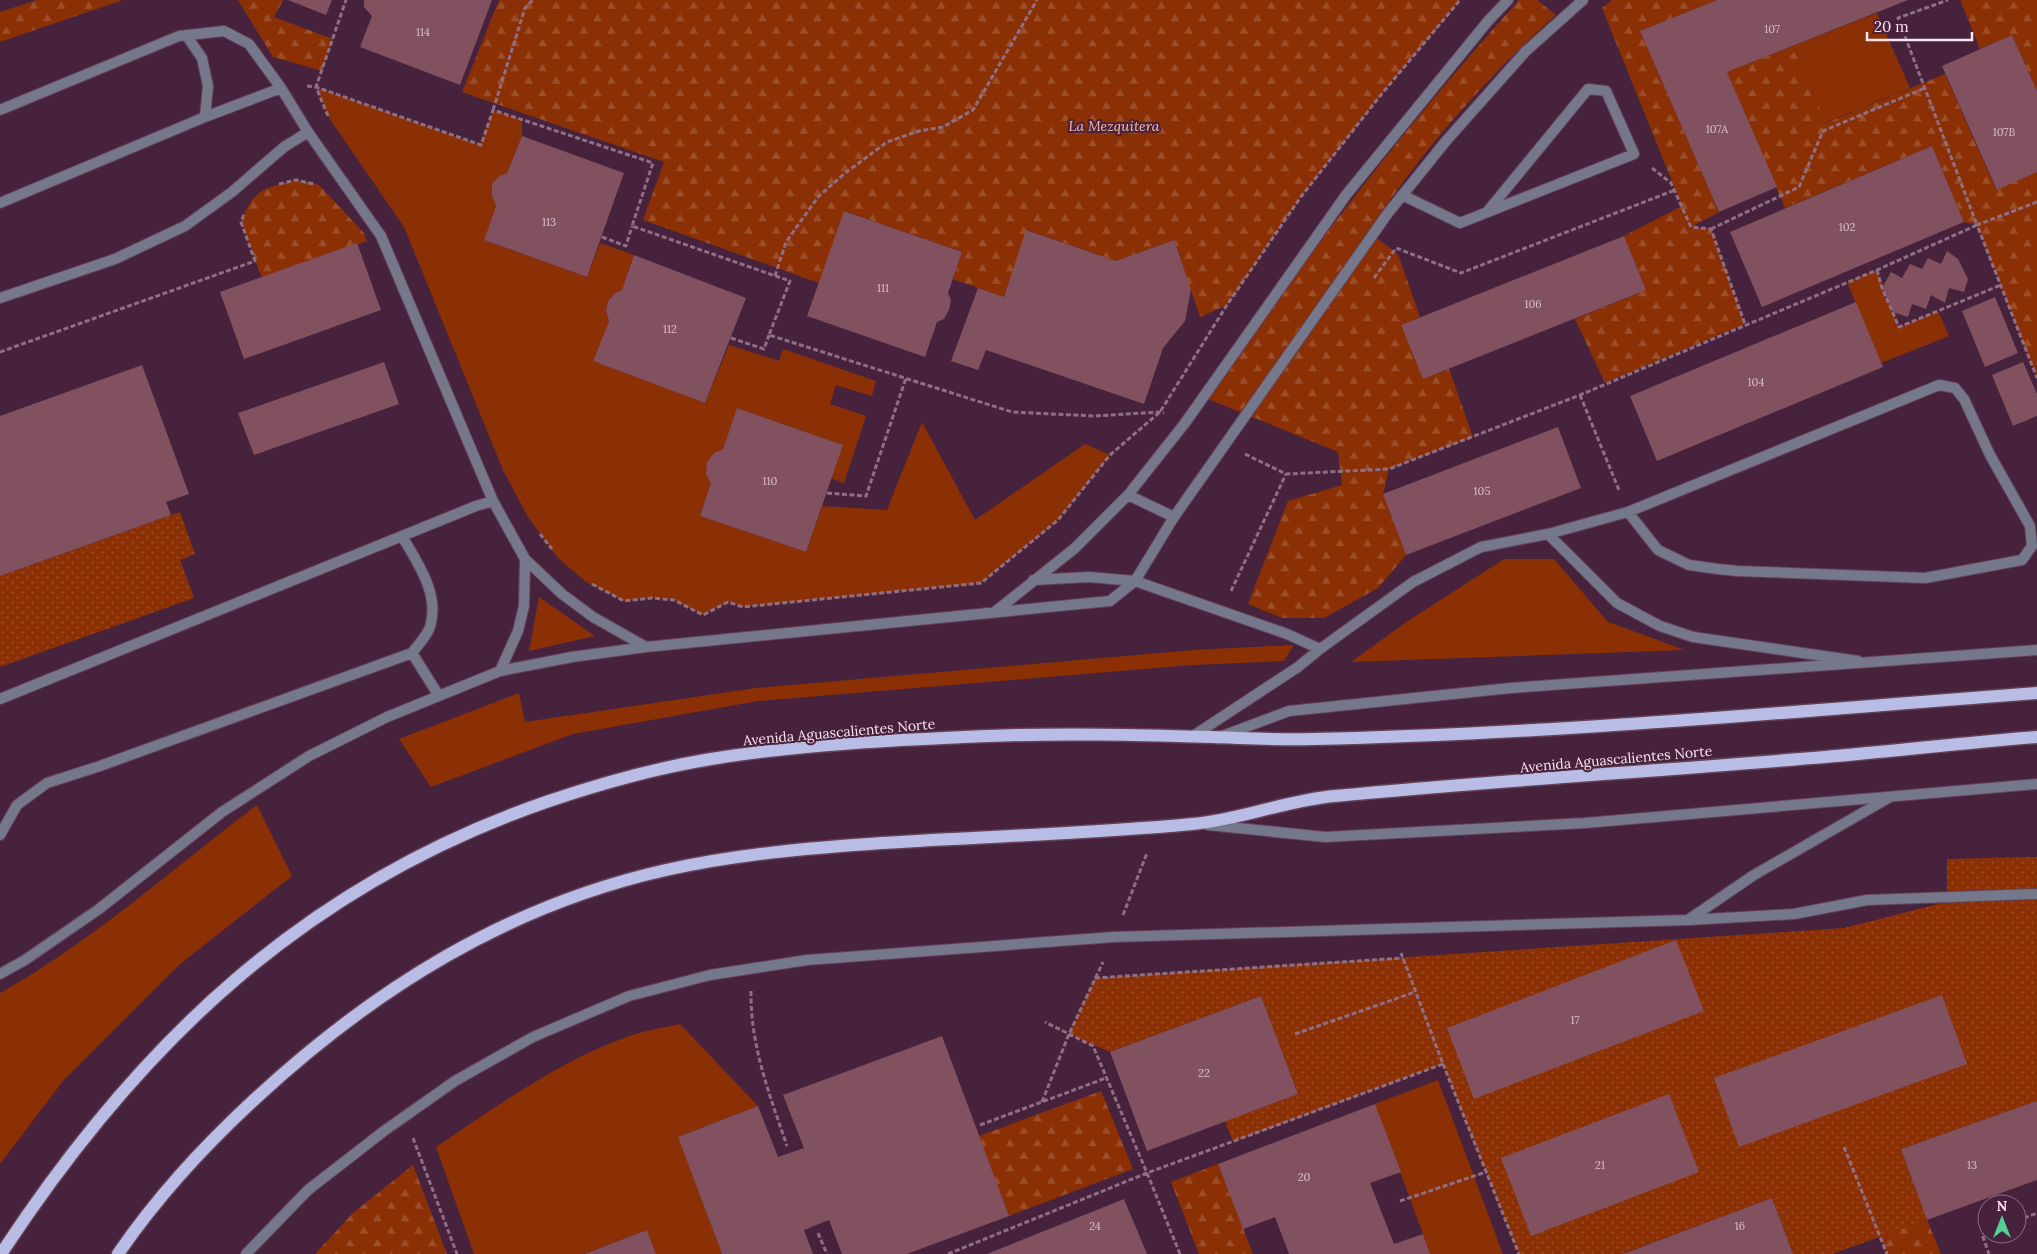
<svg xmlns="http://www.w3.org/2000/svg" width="2037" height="1254" font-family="Lora,serif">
	<defs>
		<pattern id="forest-firs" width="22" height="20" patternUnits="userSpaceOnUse" patternTransform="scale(1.25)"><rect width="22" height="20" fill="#8b3005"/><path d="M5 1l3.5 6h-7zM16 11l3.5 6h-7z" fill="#9c4e2a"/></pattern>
		<pattern id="garden-dots" width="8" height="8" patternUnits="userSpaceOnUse" patternTransform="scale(1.25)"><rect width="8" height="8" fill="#8b3005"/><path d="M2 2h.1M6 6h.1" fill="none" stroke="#9c4e2a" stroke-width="1.8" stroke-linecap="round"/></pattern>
	</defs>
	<rect width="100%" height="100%" fill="#47223c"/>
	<path fill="#8b3005" d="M1877,13L1910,88L1825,123L1793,46Z
		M316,87L480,145L493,110L522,120V136L507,173C489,179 489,190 496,206L484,240L587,277L600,243L634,255L622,290L614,294L608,301L606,311L609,321L593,361L705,403L729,345L779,361L783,349L876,381L872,396L836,385L830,404L866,416L844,483L831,478L843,445L737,408L723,449L714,453L707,462L711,483L700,516L806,552L822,506L887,510L922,422L975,520L1085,444L1110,455L1058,520L981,583L743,607L728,602L703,615L674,600L652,598L624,601L586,582L557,557L528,517L503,470L404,227L329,118Z
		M1877,270L1899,327L1938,311L1949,336L1881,363L1847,282Z
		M1504,559H1554L1608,622L1685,650L1351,662L1405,623Z
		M539,597L595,636L529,651Z
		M1294,645L1284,661L1193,665L758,701L573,734L431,787L399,739L519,693L525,722L756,688L1194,650Z
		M257,805L292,876L179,965L63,1081L0,1164V993C93,941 172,869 257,805Z
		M680,1024L758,1106L678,1137L722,1254H656L647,1230L583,1254H474L436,1147C496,1107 556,1063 624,1038C642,1031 661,1028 680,1024Z
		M1438,1080L1503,1254H1430L1423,1234L1375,1104Z"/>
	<path fill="url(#forest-firs)" d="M37,0H123L0,42V12Z
		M238,0H283L274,17L333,39L322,71L273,57Z
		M499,0H1460L1380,96L1300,198L1227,305L1200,317L1174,240L1116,261L1027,230L1004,297L953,279L962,252L845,211L819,283L643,220L664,162L462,92Z
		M1519,0H1537L1556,15C1484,79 1421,152 1368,232L1398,254L1420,317L1402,325L1423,379L1449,369L1473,437L1389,469L1383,494L1406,555L1378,588L1324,618H1282L1248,604L1288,501L1342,485L1338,452L1208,399C1302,260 1407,124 1519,0Z
		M1612,0H1717L1640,31L1719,212L1691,227L1711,229L1745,324L1605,383L1575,319L1646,290L1624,236L1682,206L1602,8Z
		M1960,0H2037V91L2012,35L1980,49Z
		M1793,46L1826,123L1945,74L1996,189L2037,172V378L1977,225L1964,222L1932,146L1785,208L1727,72Z
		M296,180L319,185L364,233L367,241L262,278L241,222C254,188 263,189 296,180Z
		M1101,1091L1133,1169L1009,1216L979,1136Z
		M1218,1164L1253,1254H1199L1171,1182Z
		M413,1165L447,1254H315L353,1213Z
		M1927,1220L1941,1254H1887L1880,1236Z"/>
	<path fill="url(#garden-dots)" d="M180,512L195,554L180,560L194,598L0,667V576Z
		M2037,857V1101L1901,1149L1927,1220L1832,1254H1793L1772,1198L1622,1254H1519L1443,1064L1233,1142L1225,1121L1298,1094L1261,996L1110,1052L1069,1034L1095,978L1844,928L1947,902V859Z"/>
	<path fill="#81515f" d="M288,0H332L326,15Z
		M364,0H492L460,85L360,47L372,16L364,7Z
		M1717,0H1908L1727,72L1777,187L1719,212L1640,31Z
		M2012,35L2037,91V172L1997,190L1942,66Z
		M522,136L624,173L587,277L484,240L496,206L492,196V184L499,176L507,173Z
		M1932,146L1964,222L1762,307L1730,232Z
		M844,211L962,252L948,293L951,300L949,310L944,319L937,322L925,357L807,316Z
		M1026,230L1116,261L1174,240L1191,289L1185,321L1163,348L1144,404L986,350L978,370L951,361L978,288L1004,297Z
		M1624,236L1646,290L1423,379L1401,325Z
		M357,243L381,310L244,359L220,292Z
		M1947,251L1958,259L1968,279L1964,292L1949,288L1945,303L1931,295L1926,309L1912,304L1908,317L1893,312L1882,288L1891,272L1902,278L1910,264L1922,269L1928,258L1941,264Z
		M634,255L746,298L705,403L593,361L609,321L606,311L608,301L614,294L622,290Z
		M1995,297L2018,353L1985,367L1962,311Z
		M1856,302L1883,367L1657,461L1630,396Z
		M384,362L399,404L254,455L238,413Z
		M2023,362L2037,394V416L2013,426L1992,375Z
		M142,365L189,494L166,502L171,515L0,576V416Z
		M737,408L843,445L806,552L700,516L711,483L706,474L707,462L714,453L723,449Z
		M1558,427L1581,488L1406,555L1383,494Z
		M1676,940L1704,1011L1474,1099L1447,1028Z
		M1942,995L1967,1064L1739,1147L1714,1078Z
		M1261,996L1298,1094L1147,1151L1110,1052Z
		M942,1036L1009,1216L907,1254H842L829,1220L804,1230L813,1254H722L678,1137L758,1106L778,1157L804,1148L783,1095Z
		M1669,1094L1699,1172L1531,1236L1501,1158Z
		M2037,1101V1180L1927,1220L1901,1149Z
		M1375,1104L1401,1172L1370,1183L1394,1244L1423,1234L1430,1254H1289L1275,1217L1243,1229L1218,1164Z
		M1772,1198L1793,1254H1623Z
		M1124,1199L1147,1254H987Z
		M647,1230L656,1254H584Z"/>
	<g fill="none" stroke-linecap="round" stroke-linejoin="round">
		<defs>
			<path id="service" d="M186,35L202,58L208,86L205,117
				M0,110L179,36L224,31L249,44L281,88L308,132L381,236L493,501L525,559L562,594L593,617L646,647
				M1402,195L1460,223L1634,154L1606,91L1588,89L1487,212
				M0,203L205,117L281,88
				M0,298L115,259L185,226L232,192L284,147L308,132
				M1128,495L1174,517
				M1548,534L1628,512L1939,385L1955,388L1964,399L1990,455L2030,526L2032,546L2022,560L1925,578L1737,571L1718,569L1689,565L1658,550L1628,512
				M1033,580L1089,577L1135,581L1287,634L1320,649
				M996,611L1075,548L1128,495L1185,423L1346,195L1488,21L1508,0
				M412,653L439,696
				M500,671L518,631L524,606L525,559
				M0,699L476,506L493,501
				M1193,736L1298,667L1320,649L1413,582L1481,547L1548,534L1617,603L1660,626L1693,637L1858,661
				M0,835L17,805L47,783L100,766L412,653C417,646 427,636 430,627C440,594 418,564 402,536
				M1689,920L1794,914L1867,900L2037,894
				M0,974L25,960L99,909L222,812L309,756L387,717L500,671L572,657L646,647L1110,601L1135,581L1174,517L1388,213L1446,141L1525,52L1583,0
				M246,1254L308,1190L384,1131L455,1081L533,1037L629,996L710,975L807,960L1114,937L1688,920L1754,875L1890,797"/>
			<path id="tertiary" d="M1222,736L1289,711L1511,688L2037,650
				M1208,825L1325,837L1585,823L2037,784"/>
			<path id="primary" d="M1,1254C140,1042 306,884 549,801C602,783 656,768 711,759C803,744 897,740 989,736C1063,733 1138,735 1212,737C1246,738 1279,740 1313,739C1555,734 1796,711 2037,693
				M118,1254C157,1197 204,1146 255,1099C374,989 506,906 666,870C737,854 810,848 882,843C985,836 1089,834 1192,824C1240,820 1287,800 1335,796C1489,781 1645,772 1800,759C1879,753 1958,743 2037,737"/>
		</defs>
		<use href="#service" stroke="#644159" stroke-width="12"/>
		<use href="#tertiary" stroke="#644159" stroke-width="12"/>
		<use href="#primary" stroke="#644159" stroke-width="15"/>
		<path stroke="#8f6f85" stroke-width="3" stroke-dasharray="5 2.5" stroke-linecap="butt" d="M307,86L316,87L481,145L493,110L653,163L632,226L790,281L769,335L1012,412L1094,416L1160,412L1164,413
			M493,110L525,8L533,0
			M328,116L316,87L346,0
			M1652,168L1671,183L1691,227L1711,229L1745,324
			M279,184L296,180L314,184
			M2037,202L1977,225L2037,378
			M1711,229L1799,187L1823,131L1925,88
			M602,237L626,246L632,226
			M1877,270L1882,288L1899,327L2001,285
			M775,276L786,242L818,197L844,174L887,142L919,131L943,127L973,110L1037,0
			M1374,278L1396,248L1461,273L1675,190
			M731,338L764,349L769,335
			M0,352L255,261L241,222L244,214
			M1580,395L1619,490
			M1245,454L1286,474L1389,469L1580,395L1877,270L1977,225L1898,18L1948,0
			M827,493L866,496L906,378
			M540,534L552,549
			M592,584L624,601L652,598L674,600L703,615L728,602L743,607L981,583L1058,520L1110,455L1160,412L1227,305L1300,198L1380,96L1460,0
			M1231,591L1286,474
			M1123,915L1147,853
			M1095,978L1403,958
			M751,991C750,1045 770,1096 787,1146
			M1295,1034L1415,992
			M1443,1064L1519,1254
			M1042,1102L1069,1034L1103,962
			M980,1125L1106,1078
			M413,1138L457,1254
			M1844,1147L1887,1254
			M1400,1201L1486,1172
			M2017,1221L2037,1213
			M1987,1232L1982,1234L1989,1254
			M818,1233L827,1254
			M948,1254L1147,1173L1093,1046L1045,1022
			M1180,1254L1147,1173L1443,1064L1401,953"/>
		<use href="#service" stroke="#75778b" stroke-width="10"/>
		<use href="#tertiary" stroke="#75778b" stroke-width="10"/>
		<use href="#primary" stroke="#b9bde5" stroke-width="12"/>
	</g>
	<g text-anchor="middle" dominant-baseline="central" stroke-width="4" stroke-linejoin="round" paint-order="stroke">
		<g font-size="11" fill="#ddbecd">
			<text x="1772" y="29">107</text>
			<text x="423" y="32">114</text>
			<text x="1717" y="129">107A</text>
			<text x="2004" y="132">107B</text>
			<text x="549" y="222">113</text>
			<text x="1847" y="227">102</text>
			<text x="883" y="288">111</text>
			<text x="1533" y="304">106</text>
			<text x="670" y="329">112</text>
			<text x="1756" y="382">104</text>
			<text x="770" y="481">110</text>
			<text x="1482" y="491">105</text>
			<text x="1575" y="1020">17</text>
			<text x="1204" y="1073">22</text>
			<text x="1600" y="1165">21</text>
			<text x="1972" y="1165">13</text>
			<text x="1304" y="1177">20</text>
			<text x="1095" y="1226">24</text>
			<text x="1740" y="1226">16</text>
		</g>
		<g font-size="14" font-style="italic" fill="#fcbea8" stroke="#47223c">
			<text x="1114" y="126">La Mezquitera</text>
		</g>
		<g font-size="14" fill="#fce3f2" stroke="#47223c">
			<text transform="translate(839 732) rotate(-5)">Avenida Aguascalientes Norte</text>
			<text transform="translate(1616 759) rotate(-5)">Avenida Aguascalientes Norte</text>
		</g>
	</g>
	<g transform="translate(2002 1219)"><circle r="24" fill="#47223c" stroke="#8f6f85"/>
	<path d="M0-4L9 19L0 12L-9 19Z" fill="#51d398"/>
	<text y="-8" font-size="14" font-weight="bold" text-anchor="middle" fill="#fce3f2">N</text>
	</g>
	<path d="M1867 32v8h105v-8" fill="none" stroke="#fce3f2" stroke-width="2.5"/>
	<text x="1874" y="32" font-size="15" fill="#fce3f2" stroke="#47223c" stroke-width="4" paint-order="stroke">20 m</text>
</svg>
